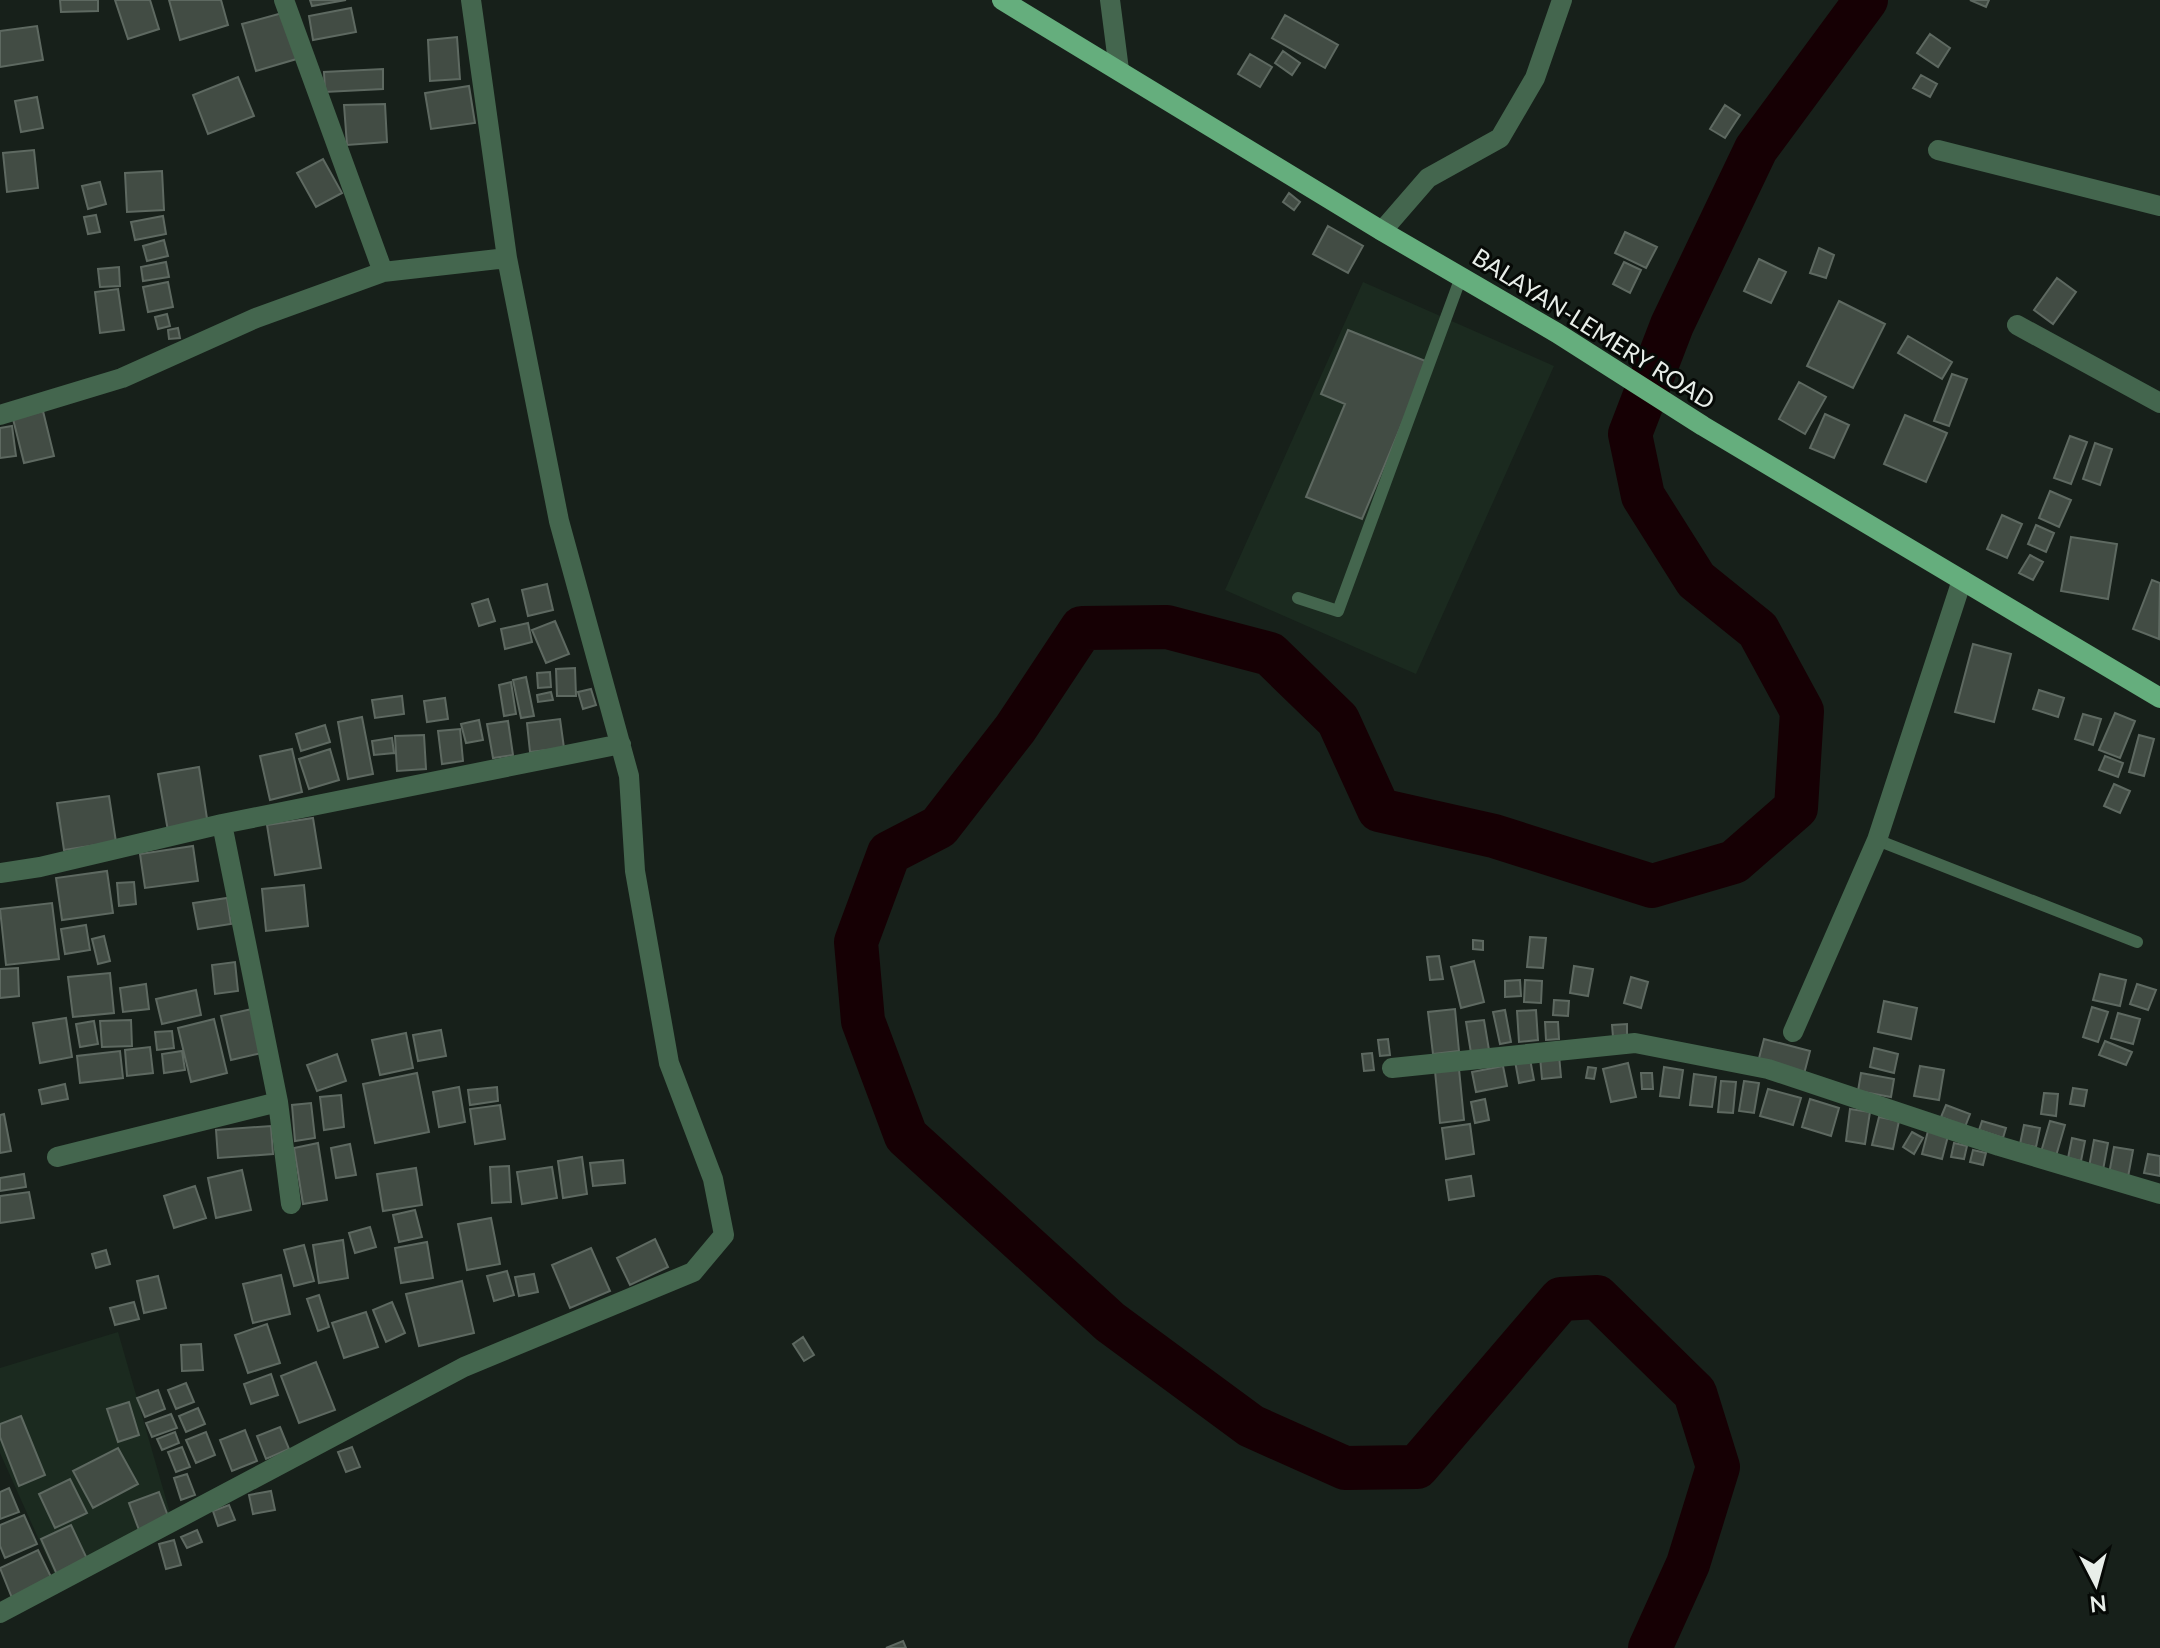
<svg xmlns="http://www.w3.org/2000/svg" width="2160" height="1648" font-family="Lato,sans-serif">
	<rect width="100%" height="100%" fill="#17201a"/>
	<path fill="#1b2a1f" d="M1363,282L1554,366L1416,674L1225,590Z
		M118,1332L172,1520L57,1580L0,1453V1368Z"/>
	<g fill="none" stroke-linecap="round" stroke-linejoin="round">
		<path stroke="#160004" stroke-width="44" d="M1650,1648L1688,1564L1718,1467L1695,1393L1597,1297L1561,1299L1417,1467L1345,1468L1251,1426L1110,1322L906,1136L863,1021L856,942L889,853L939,827L1015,729L1082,628L1167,627L1270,654L1338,720L1379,810L1494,836L1652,886L1734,862L1796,808L1802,711L1758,630L1696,580L1643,496L1630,434L1672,325L1756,149L1866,0"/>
	</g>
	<path fill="#424c44" stroke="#5e6961" stroke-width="2" d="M60,0H98V11L61,12Z
		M115,0H150L159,29L128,39Z
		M169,0H221L228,25L180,40Z
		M310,0H346L312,6Z
		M1970,0H1989L1986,7Z
		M351,8L356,32L313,40L309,16Z
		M286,12L300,58L256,71L242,24Z
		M1285,15L1338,45L1325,68L1272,38Z
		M37,26L43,60L0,67V31Z
		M1930,34L1950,48L1938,67L1917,53Z
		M457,37L460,79L430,81L428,40Z
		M1283,51L1300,63L1292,75L1275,63Z
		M1250,54L1272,67L1260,87L1238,74Z
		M383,69V89L325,92L324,72Z
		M1921,75L1937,84L1930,97L1913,88Z
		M238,77L254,116L208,134L193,95Z
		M469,86L475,123L431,129L425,93Z
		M37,97L43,128L21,132L15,101Z
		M385,104L387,142L347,145L344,105Z
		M1725,105L1740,115L1725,138L1710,129Z
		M34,150L38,188L7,192L3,153Z
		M323,159L342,193L316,207L297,173Z
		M162,171L164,210L127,212L125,173Z
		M100,182L106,204L88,209L82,186Z
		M1289,193L1300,202L1294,210L1283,202Z
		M96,215L100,232L88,234L84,217Z
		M163,216L166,234L135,240L131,222Z
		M1328,226L1363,246L1348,273L1313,254Z
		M1625,232L1657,247L1646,268L1615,253Z
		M164,240L168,256L147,261L143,246Z
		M1819,248L1834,255L1826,278L1810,273Z
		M1759,259L1786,272L1771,303L1744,291Z
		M166,262L169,277L143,281L141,267Z
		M1624,262L1641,270L1630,293L1613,284Z
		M119,267L120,286L100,287L98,269Z
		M2057,278L2076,292L2053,324L2034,310Z
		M168,282L173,307L148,312L143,287Z
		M118,289L124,330L100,333L95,292Z
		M1839,301L1885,324L1853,388L1807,366Z
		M167,314L170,326L158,329L155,317Z
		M178,328L180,338L169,339L168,330Z
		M1348,330L1428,362L1362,519L1306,497L1345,404L1321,394Z
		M1908,336L1952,362L1942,379L1898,353Z
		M1952,374L1967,379L1949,426L1934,421Z
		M1799,382L1826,397L1805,434L1779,419Z
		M43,411L54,456L24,463L13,419Z
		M1825,414L1849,425L1834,458L1810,448Z
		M1905,415L1947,433L1926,482L1884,464Z
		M12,426L16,456L0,458V428Z
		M2070,436L2087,442L2071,484L2054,478Z
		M2095,443L2112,449L2100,485L2083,479Z
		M2050,491L2071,500L2059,527L2039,518Z
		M2002,515L2022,524L2007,558L1987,549Z
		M2036,525L2054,533L2046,552L2028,544Z
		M2071,537L2117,544L2108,599L2061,591Z
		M2030,555L2043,562L2033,580L2019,573Z
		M2152,580L2160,583L2159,639L2133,629Z
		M547,584L553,610L528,616L522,590Z
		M488,599L495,621L479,626L472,604Z
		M555,621L569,654L546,663L532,630Z
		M528,623L532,642L505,649L501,629Z
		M1973,644L2011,654L1994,722L1955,712Z
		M575,668L576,696H557L556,669Z
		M550,672L551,687L538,688L537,673Z
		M526,677L534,716L521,718L513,680Z
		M511,682L516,714L504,716L499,685Z
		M591,689L596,705L583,709L578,692Z
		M2039,690L2064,698L2058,717L2033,709Z
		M551,692L553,700L538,702L537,695Z
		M402,696L404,714L375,718L372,700Z
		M445,698L448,719L427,722L424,701Z
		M2115,713L2135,721L2120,758L2099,750Z
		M2083,714L2101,719L2093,745L2075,739Z
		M362,717L373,774L348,779L338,722Z
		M560,719L564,748L530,752L527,723Z
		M479,720L483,740L466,743L461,724Z
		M508,721L513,755L493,758L487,724Z
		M325,725L330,742L301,751L296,734Z
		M460,729L463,761L442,764L438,731Z
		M424,735L426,769L397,771L395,736Z
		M2139,735L2154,739L2144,776L2129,772Z
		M392,738L394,753L374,755L372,741Z
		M292,749L302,792L270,800L260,756Z
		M330,749L339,780L309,789L299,759Z
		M2105,756L2123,763L2118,777L2099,770Z
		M199,767L208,825L168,831L158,774Z
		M2114,784L2130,791L2120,813L2104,806Z
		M109,796L116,842L64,850L57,803Z
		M313,818L321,868L275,875L267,825Z
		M193,846L198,881L145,888L140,854Z
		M107,871L113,913L62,920L56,878Z
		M134,882L136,904L119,906L117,883Z
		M304,885L308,926L266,931L262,889Z
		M227,898L231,924L198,929L193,903Z
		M52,903L59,959L6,965L0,909Z
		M86,925L90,950L65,954L61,929Z
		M104,936L110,961L98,964L92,939Z
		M1530,937L1546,938L1543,968L1527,967Z
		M1473,940L1483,941V950L1473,949Z
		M1439,956L1443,979L1430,980L1427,957Z
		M1474,961L1484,1002L1461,1008L1451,967Z
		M235,962L238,991L215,994L212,965Z
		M1574,966L1593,969L1588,996L1570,993Z
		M18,968L19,996L0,998V969Z
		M110,973L114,1013L73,1017L68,977Z
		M2100,974L2126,980L2120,1006L2093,1000Z
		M1631,977L1648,982L1641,1008L1624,1003Z
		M1520,980L1521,996L1505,997V981Z
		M1525,980L1542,981L1541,1003L1524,1002Z
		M146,984L149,1009L123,1012L120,988Z
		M2137,984L2156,990L2148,1010L2130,1004Z
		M196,990L201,1015L162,1024L156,999Z
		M1554,1000L1569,1001L1568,1016L1553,1015Z
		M1884,1001L1917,1008L1911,1039L1878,1032Z
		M2092,1007L2108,1012L2098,1042L2083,1037Z
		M256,1008L266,1052L231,1060L221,1016Z
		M1455,1009L1459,1051L1433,1054L1428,1012Z
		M1505,1010L1511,1042L1500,1044L1493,1012Z
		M1536,1010L1538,1040L1519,1042L1517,1011Z
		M2118,1013L2140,1019L2133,1044L2111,1038Z
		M66,1018L72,1057L40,1063L33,1023Z
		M214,1019L227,1073L191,1082L178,1028Z
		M131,1020L132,1046L102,1047L100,1021Z
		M1484,1020L1489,1050L1471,1053L1466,1022Z
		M94,1021L98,1044L80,1047L76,1024Z
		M1545,1022H1558L1559,1039L1546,1040Z
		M1627,1024V1037H1613L1612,1025Z
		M441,1030L446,1056L418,1061L413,1035Z
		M172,1031L174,1048L157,1050L155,1032Z
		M406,1033L413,1068L380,1075L372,1040Z
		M1388,1039L1390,1055L1380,1056L1378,1040Z
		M1764,1039L1810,1051L1804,1074L1758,1062Z
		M2105,1041L2132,1052L2126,1065L2099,1055Z
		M150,1047L153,1073L127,1076L125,1050Z
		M1874,1048L1898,1054L1894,1073L1870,1067Z
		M120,1051L123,1078L80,1083L77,1056Z
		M182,1051L185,1070L164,1073L162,1054Z
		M1372,1053L1374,1070L1364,1071L1362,1054Z
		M337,1054L346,1081L317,1091L307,1065Z
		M1559,1055L1561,1077L1542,1079L1540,1057Z
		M1530,1059L1534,1080L1519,1083L1515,1061Z
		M1628,1063L1636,1097L1611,1102L1603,1069Z
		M1503,1066L1507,1086L1476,1092L1472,1072Z
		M1920,1066L1944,1070L1939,1100L1914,1096Z
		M1588,1067L1596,1068L1594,1079L1586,1078Z
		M1664,1067L1683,1070L1679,1098L1660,1096Z
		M1459,1069L1464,1120L1440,1123L1435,1071Z
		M417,1073L429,1132L375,1143L363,1084Z
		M1641,1073H1652L1653,1089H1642Z
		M1861,1073L1894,1079L1891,1097L1858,1091Z
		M1694,1074L1716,1077L1712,1107L1690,1105Z
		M1721,1081L1736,1082L1733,1113L1718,1112Z
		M1744,1081L1759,1083L1754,1113L1739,1111Z
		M65,1084L68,1099L42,1104L39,1090Z
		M459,1087L465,1122L439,1127L433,1092Z
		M497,1087L498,1101L470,1105L468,1090Z
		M2073,1088L2087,1090L2084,1106L2070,1104Z
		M1768,1089L1801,1098L1793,1125L1760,1116Z
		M2044,1093L2058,1094L2056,1116L2041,1114Z
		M341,1095L344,1127L324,1130L320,1097Z
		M1485,1099L1489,1120L1475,1123L1471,1102Z
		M1810,1099L1839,1108L1831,1136L1802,1127Z
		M311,1103L315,1138L295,1141L292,1105Z
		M500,1105L505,1139L475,1144L470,1109Z
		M1946,1105L1970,1114L1965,1127L1941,1117Z
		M1850,1109L1870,1112L1865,1144L1846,1141Z
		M4,1114L11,1151L0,1153V1115Z
		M1879,1117L1899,1121L1893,1149L1872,1145Z
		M1982,1121L2006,1128L2003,1138L1979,1130Z
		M2050,1121L2065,1125L2056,1156L2041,1152Z
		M1470,1124L1474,1154L1446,1159L1442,1128Z
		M2024,1125L2040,1128L2036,1147L2020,1144Z
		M271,1126L273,1154L218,1158L216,1130Z
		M1928,1131L1948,1136L1942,1159L1922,1154Z
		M1912,1132L1923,1138L1914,1154L1903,1147Z
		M2072,1138L2085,1141L2081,1161L2068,1158Z
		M2094,1140L2108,1143L2103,1170L2089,1167Z
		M318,1143L327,1200L303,1204L294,1148Z
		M1954,1143L1967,1146L1964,1159L1951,1157Z
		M350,1144L356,1175L336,1178L331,1148Z
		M2114,1147L2133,1150L2128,1177L2109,1174Z
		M1973,1150L1986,1153L1983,1165L1970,1162Z
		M2148,1154L2160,1156V1176L2144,1173Z
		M582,1157L587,1194L563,1198L558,1161Z
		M623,1160L625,1183L593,1186L590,1163Z
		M509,1166L511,1202L492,1203L490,1167Z
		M552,1167L557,1198L522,1204L517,1172Z
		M416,1168L422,1205L383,1211L377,1174Z
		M242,1170L251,1210L216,1218L208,1178Z
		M24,1174L26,1187L0,1191V1178Z
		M1471,1176L1474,1196L1449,1200L1446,1180Z
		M195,1186L206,1218L174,1228L164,1196Z
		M29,1192L34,1218L0,1223V1196Z
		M415,1210L422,1237L399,1242L393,1215Z
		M491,1218L500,1264L467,1270L458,1224Z
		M370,1227L376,1247L355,1253L349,1233Z
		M655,1239L668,1267L630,1285L617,1258Z
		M343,1240L348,1278L319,1283L313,1245Z
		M427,1242L433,1278L401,1283L395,1248Z
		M304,1245L314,1281L294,1286L284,1250Z
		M591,1248L610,1291L570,1308L552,1265Z
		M106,1250L110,1264L96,1268L92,1254Z
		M507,1271L514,1295L494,1301L487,1276Z
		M534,1274L538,1292L519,1296L515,1277Z
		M281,1275L290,1314L253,1323L243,1284Z
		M158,1276L166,1308L144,1313L137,1281Z
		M462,1281L474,1333L419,1346L406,1294Z
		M319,1295L329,1327L318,1331L307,1299Z
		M134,1302L139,1319L115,1325L110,1308Z
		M392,1302L405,1333L386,1342L373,1310Z
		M366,1312L378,1347L344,1358L332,1323Z
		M267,1324L280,1363L248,1373L235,1335Z
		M803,1337L814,1355L804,1361L793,1344Z
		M201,1344L203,1370L182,1371L181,1345Z
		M316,1362L335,1410L299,1423L281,1376Z
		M271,1374L278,1395L251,1404L244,1384Z
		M186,1383L194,1402L176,1409L168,1390Z
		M158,1390L165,1409L145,1417L137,1398Z
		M129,1402L139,1435L118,1442L107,1409Z
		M198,1408L205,1424L186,1432L179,1416Z
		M171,1414L177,1428L152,1437L146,1423Z
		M21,1416L45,1475L19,1486L0,1437V1424Z
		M280,1427L289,1449L266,1459L257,1436Z
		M245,1430L257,1461L232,1471L220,1440Z
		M175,1432L179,1443L162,1450L157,1439Z
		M206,1432L215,1455L196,1463L186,1440Z
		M182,1447L190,1467L176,1472L168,1452Z
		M352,1447L360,1467L346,1472L338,1452Z
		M118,1448L138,1484L93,1508L73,1471Z
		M187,1474L195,1495L181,1500L174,1478Z
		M70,1479L87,1513L55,1528L39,1494Z
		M9,1488L19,1512L0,1519V1492Z
		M271,1491L275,1510L253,1514L249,1495Z
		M159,1492L169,1519L139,1530L129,1503Z
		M229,1505L235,1520L218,1526L213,1511Z
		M24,1515L37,1544L5,1558L0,1546V1525Z
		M71,1525L89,1563L58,1577L41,1539Z
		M197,1530L202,1542L187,1548L181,1537Z
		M174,1540L181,1565L166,1569L159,1544Z
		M38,1550L52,1579L12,1598L0,1568Z
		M903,1641L906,1648H886Z"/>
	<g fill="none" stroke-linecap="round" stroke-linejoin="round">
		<path stroke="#44664e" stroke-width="12" d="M1298,598L1338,611L1461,277
			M1877,840L2137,942"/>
		<path stroke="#44664e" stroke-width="20" d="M284,0L383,272
			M1110,0L1119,70
			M1938,150L2160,206
			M1382,231L1428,178L1500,138L1535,78L1562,0
			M2017,325L2160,403
			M0,415L122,378L256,318L383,272L507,258
			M222,824L278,1102L291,1204
			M0,873L40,867L222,824L621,744
			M1793,1032L1877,840L1962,580
			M1392,1068L1635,1043L1768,1069L1999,1146L2160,1194
			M57,1157L278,1102
			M0,1613L464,1367L693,1272L724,1235L713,1179L669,1063L635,871L629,776L559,521L507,258L471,0"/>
		<path stroke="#65ae7d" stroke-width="20" d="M1002,0L1382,231L1557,333L1703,426L2160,698"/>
	</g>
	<g text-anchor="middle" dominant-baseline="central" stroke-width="6" stroke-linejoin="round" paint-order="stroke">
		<g font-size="24" fill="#e8eee9" stroke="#060906">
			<text transform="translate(1594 328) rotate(32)">BALAYAN-LEMERY ROAD</text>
		</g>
	</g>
	<g transform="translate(2096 1584) rotate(174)" stroke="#060906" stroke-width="6" paint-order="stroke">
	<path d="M0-6L14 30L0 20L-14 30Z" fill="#e8eee9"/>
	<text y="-12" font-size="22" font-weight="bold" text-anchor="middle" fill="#e8eee9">N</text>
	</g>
</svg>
